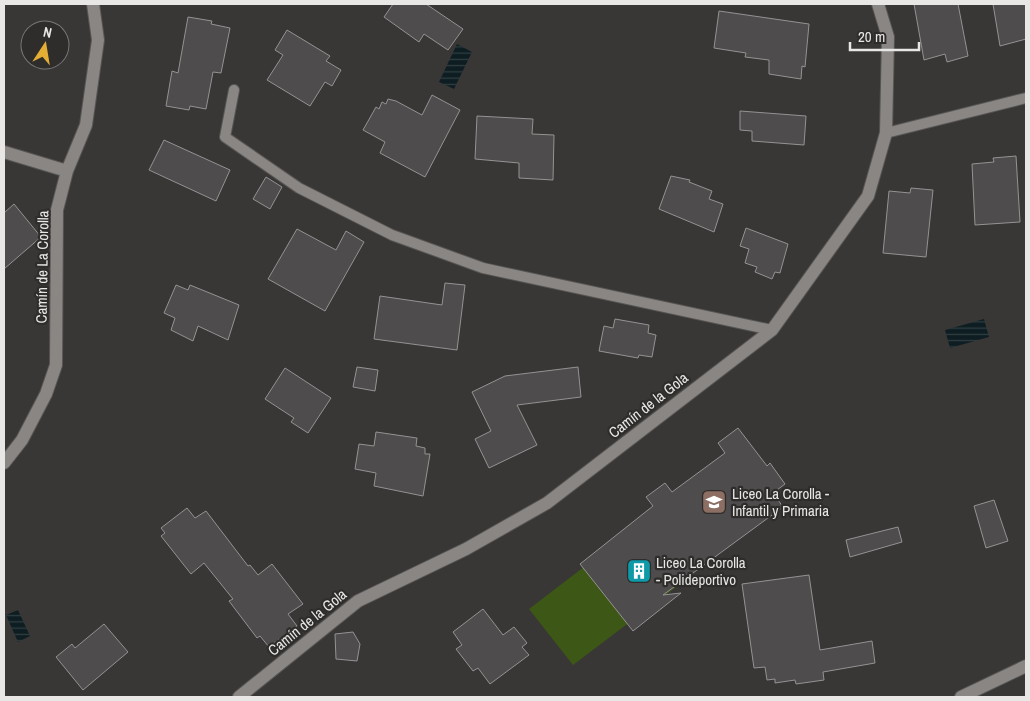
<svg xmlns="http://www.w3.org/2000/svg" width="1030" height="701" font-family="'Archivo Narrow',sans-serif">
	<defs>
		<pattern id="water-rules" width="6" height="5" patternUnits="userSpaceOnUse" patternTransform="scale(1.25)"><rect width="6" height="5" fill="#0d1d21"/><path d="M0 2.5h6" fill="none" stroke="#303e41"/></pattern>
	</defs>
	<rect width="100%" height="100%" fill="#393735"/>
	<path fill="#3d5716" d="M644,521L688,578L573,665L529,609Z"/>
	<path fill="url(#water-rules)" d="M457,44L472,52L454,89L439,82Z
		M984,319L989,337L950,348L945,330Z
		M18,610L30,636L18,642L6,615Z"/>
	<path fill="#4f4c4e" stroke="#959294" d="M393,4H426L463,29L448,50L424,34L419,42L384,17Z
		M914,4H958L968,56L947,62L945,54L924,60Z
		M993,4H1026V39L1000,46Z
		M719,11L809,24L805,67L802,66L801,79L769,74V60L745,57L746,53L714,48Z
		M188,17L212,21L211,24L230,28L221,73L213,72L206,109L190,106L189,110L166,106L172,71L178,73Z
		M287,30L330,56L326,61L341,70L332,86L325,82L310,106L267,80L283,55L275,50Z
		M432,95L460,110L425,177L380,153L385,142L363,130L376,107L379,109L382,102L386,104L388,99L396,101L422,115Z
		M740,111L806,116L804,145L752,141V131L740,130Z
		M477,116L533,119L532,134L554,135L553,180L519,178V163L475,159Z
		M164,140L230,170L216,201L149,170Z
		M1016,156L1020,222L975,225L972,164L994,162L993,158Z
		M671,176L690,180L689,182L712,191L709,199L723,204L714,232L659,209Z
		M266,177L282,187L270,209L253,199Z
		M911,188L933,190L926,257L883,253L889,191L910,193Z
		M14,204L41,237L4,269V213Z
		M746,228L788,244L780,273L775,272L772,279L755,272L757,267L745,263L749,249L740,246Z
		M297,229L336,250L346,231L364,242L325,311L268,279Z
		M445,283L465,285L457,350L374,339L380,296L442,305Z
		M176,285L188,290L190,285L239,305L228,340L198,326L193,341L171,330L175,318L164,313Z
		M615,319L649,325L648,333L656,335L652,357L639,355L638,358L599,351L604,326L613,328Z
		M357,367L378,370L375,391L353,387Z
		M578,367L581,397L517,405L537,445L489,468L475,439L491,431L472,392L505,376Z
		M285,368L331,398L308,433L291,422L294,418L265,399Z
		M738,428L767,466L770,463L785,484L773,493L783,507L663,595L681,593L633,631L580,564L653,506L646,497L665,483L672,492L725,453L718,443Z
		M376,432L417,438L416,446L425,448V454H430L423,496L374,486L376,473L355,469L359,444L374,446Z
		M994,500L1008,541L986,548L974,506Z
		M187,508L195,518L206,511L248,566L250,565L258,575L272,564L303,604L288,614L297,626L269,647L260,636L257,638L229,601L233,599L204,563L191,574L161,536L165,533L161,528Z
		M898,527L902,542L850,557L846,540Z
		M809,575L820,650L872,641L875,663L823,672L824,680L796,684L795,680L775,683V679L767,680L765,667L754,668L742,584Z
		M483,609L503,635L514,627L527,643L522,647L529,655L490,684L478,668L473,671L456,649L462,645L453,632Z
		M104,624L128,652L83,690L56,657L72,644L75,648Z
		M353,632L360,644L357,661L336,659L335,634Z"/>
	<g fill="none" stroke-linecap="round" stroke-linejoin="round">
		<defs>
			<path id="lane" d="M234,90L225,137L299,188L392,235L483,268L772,330
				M886,133L1026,98"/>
			<path id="street" d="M4,152L67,171
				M4,463L22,440L46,394L56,365L57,210L67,171L86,125L98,40L93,4
				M239,697L358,601L466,549L547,503L772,330L868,196L886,133L888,37L878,4
				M961,697L1026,666"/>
		</defs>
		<use href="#lane" stroke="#585655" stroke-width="12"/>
		<use href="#street" stroke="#585655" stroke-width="14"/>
		<use href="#lane" stroke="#898684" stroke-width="10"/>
		<use href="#street" stroke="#898684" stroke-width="12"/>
	</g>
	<defs>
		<symbol id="school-square" viewBox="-11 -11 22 22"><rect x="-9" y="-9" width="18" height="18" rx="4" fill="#8d6e63" stroke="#2f2d2b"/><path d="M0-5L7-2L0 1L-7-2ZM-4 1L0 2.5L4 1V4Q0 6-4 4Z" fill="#fff"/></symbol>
		<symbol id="building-square" viewBox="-11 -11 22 22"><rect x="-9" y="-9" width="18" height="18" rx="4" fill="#0f9aa8" stroke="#2f2d2b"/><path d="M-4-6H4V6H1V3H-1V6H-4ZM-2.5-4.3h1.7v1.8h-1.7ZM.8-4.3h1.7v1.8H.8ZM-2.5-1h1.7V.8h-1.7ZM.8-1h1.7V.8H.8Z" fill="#fff"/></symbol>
	</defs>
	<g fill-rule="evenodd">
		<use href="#school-square" x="700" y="488" width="28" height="28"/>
		<use href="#building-square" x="625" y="557" width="28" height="28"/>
	</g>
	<g text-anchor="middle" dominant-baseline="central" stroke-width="4.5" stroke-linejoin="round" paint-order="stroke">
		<g font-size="15" fill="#e8e7e6" stroke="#2f2d2b">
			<text transform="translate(42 267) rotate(-89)">Camín de La Corolla</text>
			<text transform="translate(648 405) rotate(-38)">Camín de la Gola</text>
			<text transform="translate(307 622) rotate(-39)">Camín de la Gola</text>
		</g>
		<g font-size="15" fill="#e8e7e6" stroke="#2f2d2b" text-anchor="start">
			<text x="732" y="493">Liceo La Corolla -<tspan x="732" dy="17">Infantil y Primaria</tspan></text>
			<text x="656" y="562">Liceo La Corolla<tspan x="656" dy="17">- Polideportivo</tspan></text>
		</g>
	</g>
	<rect width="1030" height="701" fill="none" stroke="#e8e7e6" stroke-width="10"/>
	<g transform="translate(45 45) rotate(12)"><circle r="24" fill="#2f2d2b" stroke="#797776"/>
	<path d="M0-4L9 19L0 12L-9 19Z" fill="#e4ae35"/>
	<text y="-8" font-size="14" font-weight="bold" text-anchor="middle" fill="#e8e7e6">N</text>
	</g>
	<path d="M850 42v8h69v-8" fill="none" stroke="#e8e7e6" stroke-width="2.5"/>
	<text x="858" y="42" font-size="15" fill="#e8e7e6" stroke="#2f2d2b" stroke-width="4" paint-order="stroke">20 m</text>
</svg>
